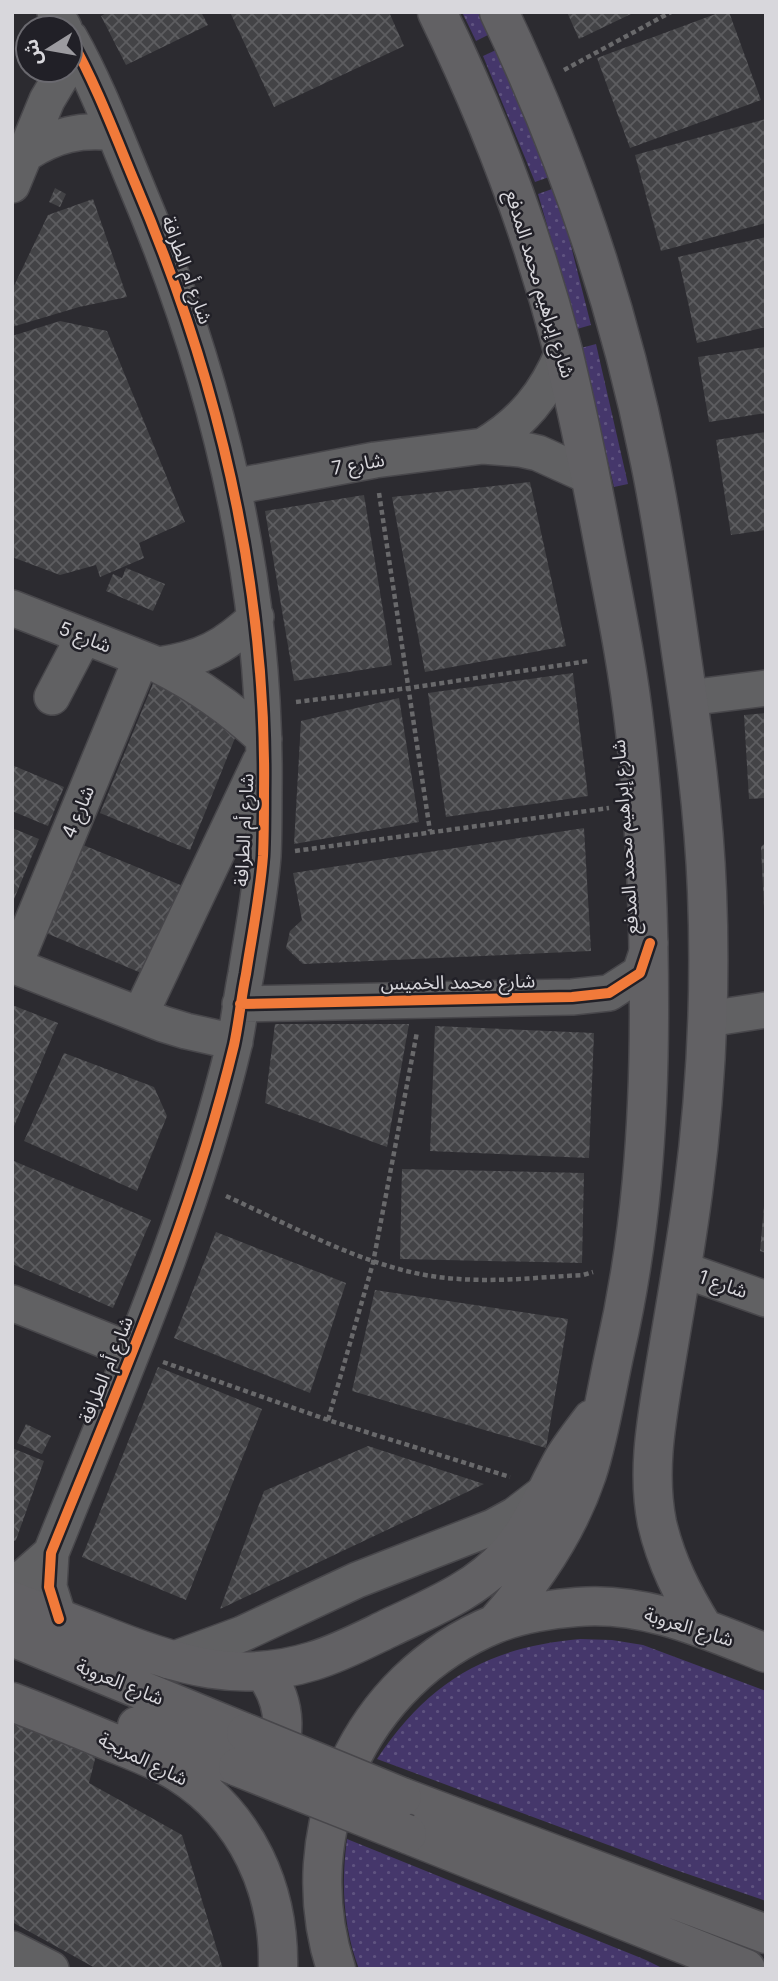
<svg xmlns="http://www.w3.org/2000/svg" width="778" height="1981" font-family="Inter,'Noto Sans Arabic',sans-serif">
	<defs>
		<pattern id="grass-dots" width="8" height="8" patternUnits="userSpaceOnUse" patternTransform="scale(1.75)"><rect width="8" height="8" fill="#45376b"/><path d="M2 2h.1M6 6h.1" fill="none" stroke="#5f5380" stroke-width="1.8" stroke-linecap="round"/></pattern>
		<pattern id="building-cross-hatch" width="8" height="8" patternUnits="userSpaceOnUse" patternTransform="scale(1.75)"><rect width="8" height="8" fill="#434346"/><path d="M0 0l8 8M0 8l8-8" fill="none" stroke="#5d5d60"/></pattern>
	</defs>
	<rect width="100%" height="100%" fill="#2c2b30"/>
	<path fill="url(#grass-dots)" d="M462,12H479L490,34L476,41Z
		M496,50L516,91L549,177L535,182L483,56Z
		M552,189L568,234L591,325L577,329L538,194Z
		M596,344L628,484L614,487L581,348Z
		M580,1639L612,1640L643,1645L766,1691V1901L670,1868L377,1759C429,1681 488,1647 580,1639Z
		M347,1839L646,1960L664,1969H359C343,1926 341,1884 347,1839Z"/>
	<path fill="url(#building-cross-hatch)" d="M108,12H201L208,25L126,65L101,16Z
		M230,12H389L404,46L274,107Z
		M567,12H635L579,39Z
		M721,12H729L761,100L630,148L597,58Z
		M766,119V223L661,251L635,155Z
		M55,188L66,194L60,207L49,202Z
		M93,199L127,297L79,307L12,327V290L48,215Z
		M766,237V327L697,343L678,257Z
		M60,321L107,331L185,522L139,543L144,558L100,577L96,565L60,575L12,557V336Z
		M766,347V413L709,422L698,357Z
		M766,432V530L731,535L716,440Z
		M530,482L566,646L425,672L392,497Z
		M364,495L392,665L294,681L265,511Z
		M126,568L165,584L153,611L106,591L113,574L122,578Z
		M573,673L588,796L446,817L428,693Z
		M154,681L239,728L190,850L100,813Z
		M399,698L419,822L294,844L301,721Z
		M766,713V798L749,799L744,715Z
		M12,765L64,787L48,826L12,811Z
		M12,828L39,839L12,904Z
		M584,828L591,951L303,964L286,948L290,931L302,920L293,873Z
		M766,842V908H764L761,847Z
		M83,845L183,886L146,975L46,933Z
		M12,1005L58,1023L12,1131Z
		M275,1024H409L387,1147L265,1103Z
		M435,1026L594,1033L589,1158L430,1151Z
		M64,1053L154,1087L167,1116L137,1191L24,1141Z
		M14,1161L151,1220L113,1308L12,1264Z
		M402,1169L584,1173L582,1263L400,1259Z
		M764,1206H766V1253L760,1251Z
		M216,1232L346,1283L310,1393L174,1338Z
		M375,1290L568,1319L546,1448L352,1391Z
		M158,1367L262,1409L186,1600L82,1557Z
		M26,1424L51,1436L42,1454L17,1443Z
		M368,1446L484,1484L220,1609L264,1491Z
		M12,1448L44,1461L16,1540L12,1542Z
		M12,1722L96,1755L89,1783L182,1835L223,1969H97L12,1922Z"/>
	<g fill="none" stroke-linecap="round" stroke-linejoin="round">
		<defs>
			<path id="minor" d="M55,12L64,28
				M27,153C55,135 80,129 114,133
				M12,185L47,100L65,70
				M483,446C522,423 546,394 563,352
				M233,487L375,460L483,446L520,449L538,453L591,477
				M12,608L158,665C198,685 232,709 264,739
				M158,665C202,659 224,647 256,617
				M52,697L84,636
				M688,698L766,688
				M12,965L163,1024L186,1031L235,1042
				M14,966L141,659
				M240,1004L572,997L609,993L640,973L650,943
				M140,1015L260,762
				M708,1019L766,1010
				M681,1269L766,1299
				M12,1303L132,1351
				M12,1584L25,1576L51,1553
				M59,1619L49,1587L51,1553C118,1386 192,1220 234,1045C239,1022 241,998 246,974C252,935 260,896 263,856C264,835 264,814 264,793C267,582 217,376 135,183C115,135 96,84 70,38
				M169,1661L242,1634L357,1580L493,1527L515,1515L549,1489
				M12,1949L51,1969"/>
			<path id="major" d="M437,12C490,121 533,234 563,351C578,414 591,477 603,541C615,604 628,667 635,731C646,824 649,916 649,1009C649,1125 641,1238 615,1351C606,1392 600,1434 587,1474C568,1531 535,1579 495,1624
				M499,12C567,155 619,307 650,462C663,525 672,588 681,652C693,732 704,812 707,892C711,992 706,1093 693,1192C685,1253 674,1313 664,1374C656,1423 647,1473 657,1523C666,1562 683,1595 704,1629
				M12,1601C45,1613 79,1626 112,1639C181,1666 239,1684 313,1661C340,1653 366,1639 391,1627C433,1607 476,1590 508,1554C533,1526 545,1491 564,1458C572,1445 582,1432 592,1419
				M12,1637L246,1733
				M12,1702C44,1714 75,1727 106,1740C131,1750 157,1759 179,1773C247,1816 280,1890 278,1969
				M137,1726L238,1767
				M264,1773C290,1742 287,1703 264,1672
				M402,1797L766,1934
				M407,1834L746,1969
				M336,1969C291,1831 360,1679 495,1624C520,1614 551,1609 577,1607C644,1601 705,1629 766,1653"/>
		</defs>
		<use href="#minor" stroke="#48474b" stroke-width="38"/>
		<use href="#major" stroke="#48474b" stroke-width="41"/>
		<path stroke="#69696b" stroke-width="4.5" stroke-dasharray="5 3.5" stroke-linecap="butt" d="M564,70L671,12
			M379,493L430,831
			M296,702L409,688L588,661
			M295,851L609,808
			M226,1196C299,1229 378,1275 459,1279C500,1282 542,1277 583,1275L593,1272
			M163,1362L328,1420L510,1477
			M328,1420L373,1263L417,1032"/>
		<use href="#minor" stroke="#616163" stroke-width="35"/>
		<use href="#major" stroke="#626164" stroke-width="38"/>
		<defs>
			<path id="major-bridge" d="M246,1733L402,1797
				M238,1767L407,1834"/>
		</defs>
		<use href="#major-bridge" stroke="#48474b" stroke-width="41" stroke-linecap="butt"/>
		<use href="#major-bridge" stroke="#626164" stroke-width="38"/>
		<defs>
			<path id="cycleway" d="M240,1004L572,997L609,993L640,973L650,943
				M59,1619L49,1587L51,1553C118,1386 192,1220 234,1045C239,1022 241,998 246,974C252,935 260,896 263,856C264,835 264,814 264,793C267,582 217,376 135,183C115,135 96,84 70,38"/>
		</defs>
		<use href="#cycleway" stroke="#212027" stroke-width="15"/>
		<use href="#cycleway" stroke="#f17a3a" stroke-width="10"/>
	</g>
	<g text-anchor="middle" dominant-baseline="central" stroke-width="5" stroke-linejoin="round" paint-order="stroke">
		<g font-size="19" fill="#d8d7dc" stroke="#212027">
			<text transform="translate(187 270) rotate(70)">شارع أم الطرافة</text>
			<text transform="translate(540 284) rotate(73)">شارع إبراهيم محمد المدفع</text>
			<text transform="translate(358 464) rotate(-10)">شارع 7</text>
			<text transform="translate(85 637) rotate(21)">شارع 5</text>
			<text transform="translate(78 812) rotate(-67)">شارع 4</text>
			<text transform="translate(244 830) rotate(-87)">شارع أم الطرافة</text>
			<text transform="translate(625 837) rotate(-94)">شارع إبراهيم محمد المدفع</text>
			<text transform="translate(458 982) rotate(-1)">شارع محمد الخميس</text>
			<text transform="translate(723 1284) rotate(19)">شارع 1</text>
			<text transform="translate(106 1370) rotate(-68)">شارع أم الطرافة</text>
			<text transform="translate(689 1627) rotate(17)">شارع العروبة</text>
			<text transform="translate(120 1682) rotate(22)">شارع العروبة</text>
			<text transform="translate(143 1759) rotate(26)">شارع المريجة</text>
		</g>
	</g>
	<rect width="778" height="1981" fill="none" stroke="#d8d7dc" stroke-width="28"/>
	<g transform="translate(49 49) rotate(259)"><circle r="33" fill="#212027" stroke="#6a696f" stroke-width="2"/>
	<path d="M0-5L12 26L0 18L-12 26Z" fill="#9c9ba0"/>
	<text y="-10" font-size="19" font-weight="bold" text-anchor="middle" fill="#d8d7dc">ش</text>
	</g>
</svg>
